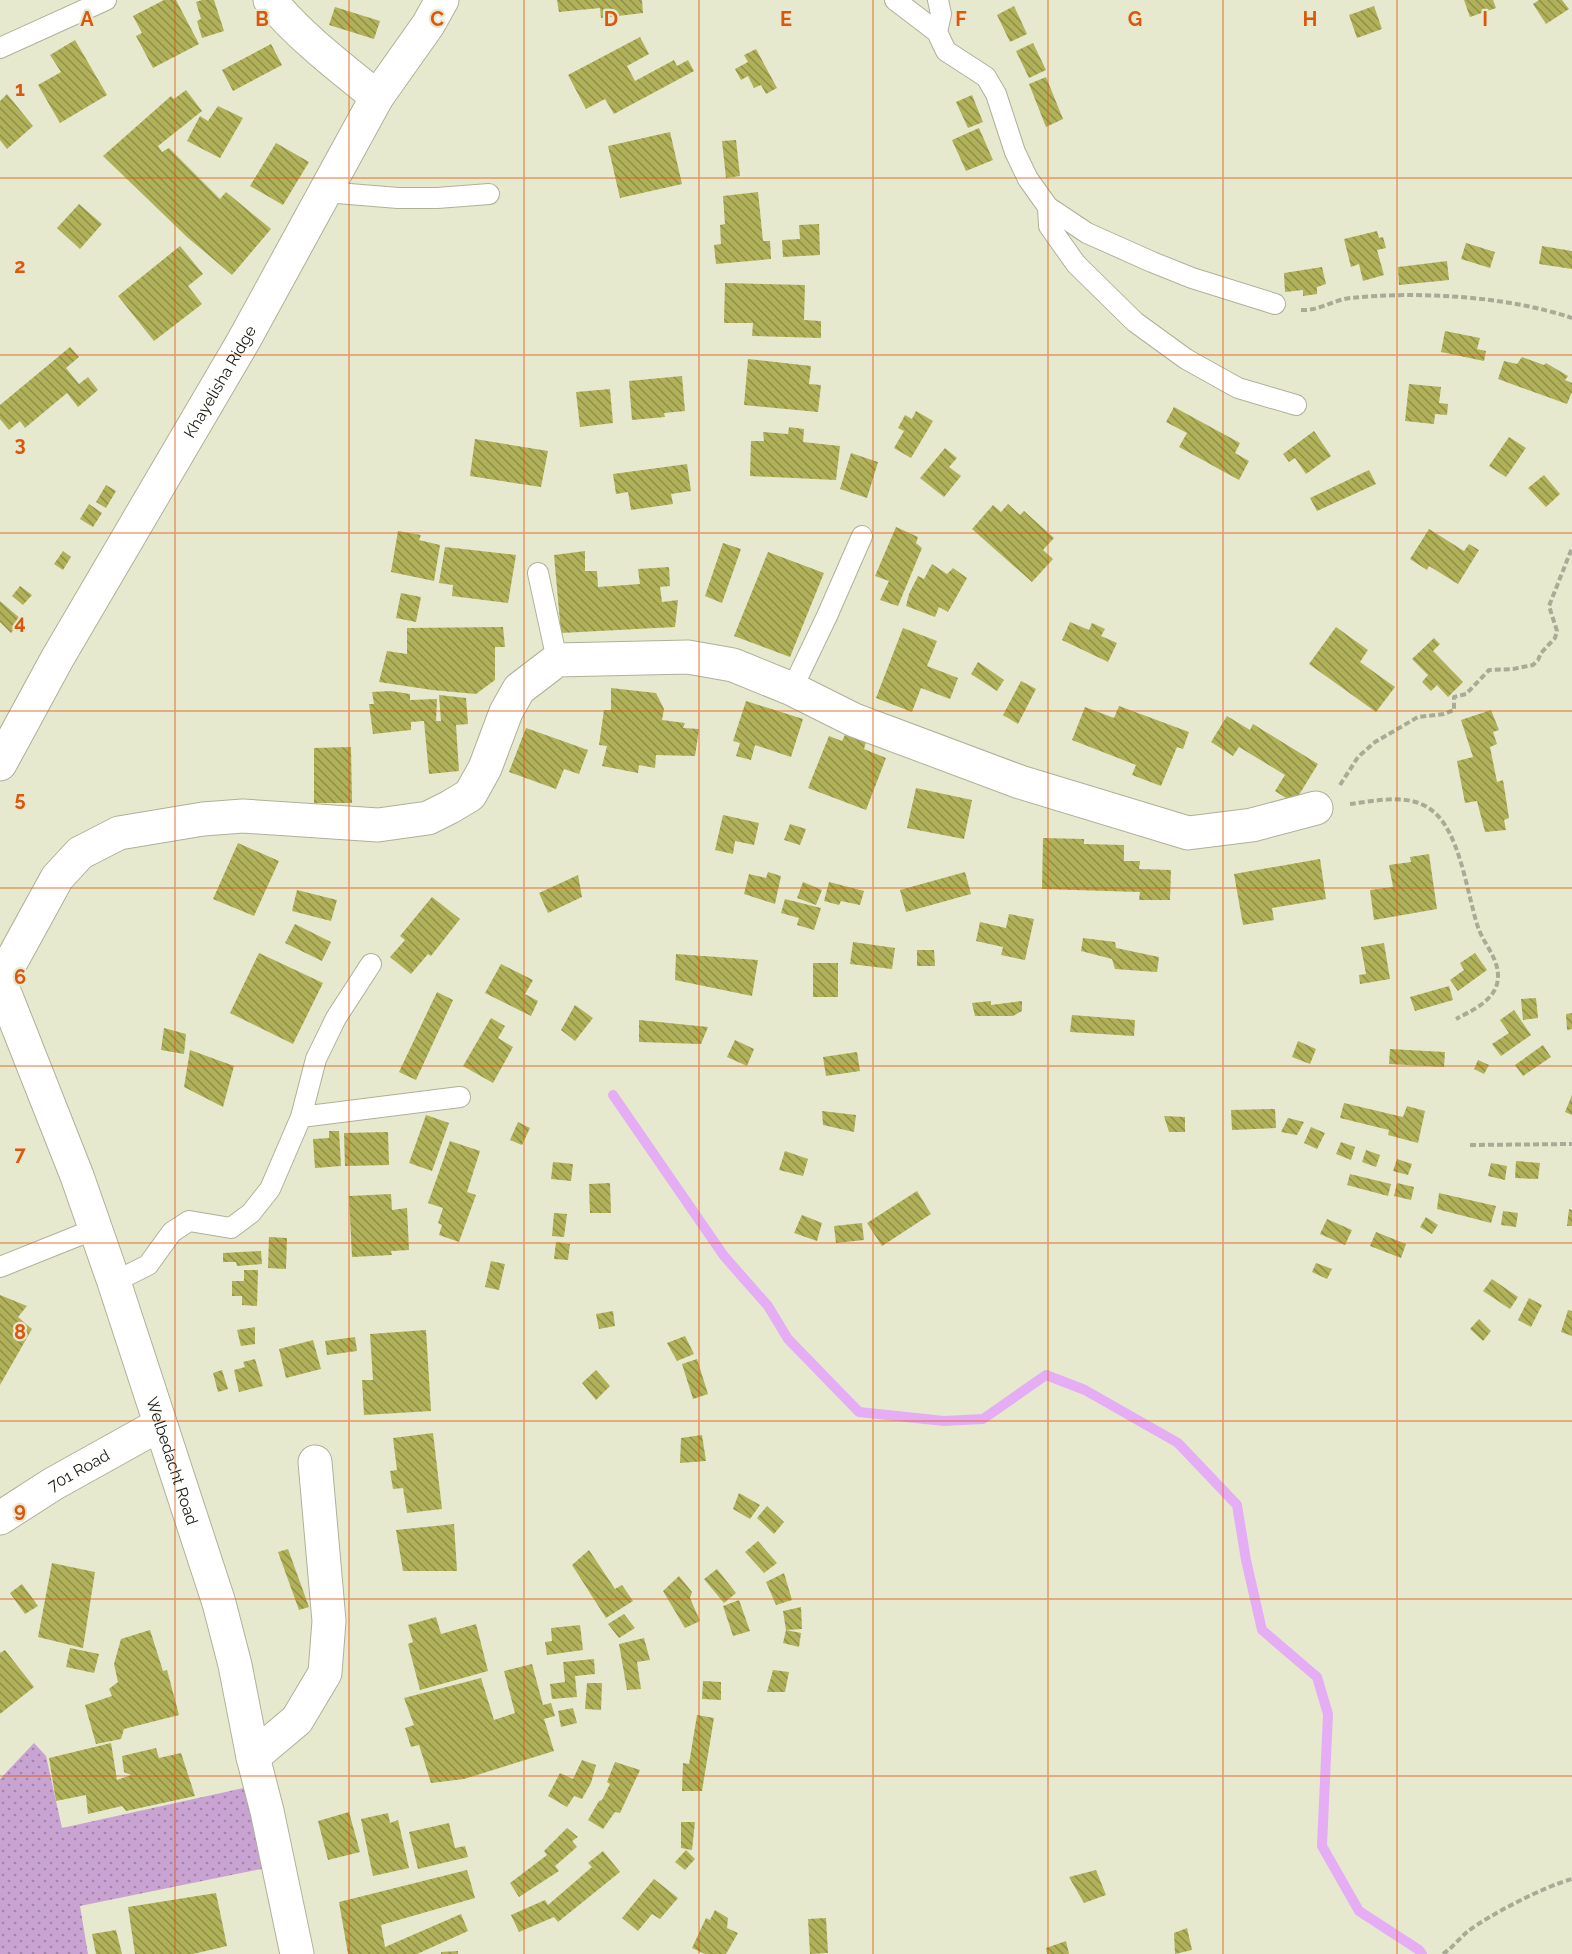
<svg xmlns="http://www.w3.org/2000/svg" width="1572" height="1954" font-family="Raleway,sans-serif">
	<defs>
		<pattern id="grass-dots" width="8" height="8" patternUnits="userSpaceOnUse" patternTransform="scale(1.5)"><rect width="8" height="8" fill="#c9a4d2"/><path d="M2 2h.1M6 6h.1" fill="none" stroke="#a285a9" stroke-width="1.8" stroke-linecap="round"/></pattern>
		<pattern id="building-back-hatch" width="6" height="6" patternUnits="userSpaceOnUse" patternTransform="scale(1.5)"><rect width="6" height="6" fill="#b0b159"/><path d="M-1 5l2 2M0 0l6 6M5-1l2 2" fill="none" stroke="#8e8f48"/></pattern>
	</defs>
	<rect width="100%" height="100%" fill="#e7e9cf"/>
	<path fill="url(#grass-dots)" d="M34,1743L46,1756L62,1828L262,1784L281,1865L80,1906L88,1954H0V1779Z"/>
	<g fill="none" stroke-linecap="round" stroke-linejoin="round">
		<path stroke="#e5aef4" stroke-width="10" d="M613,1095L724,1256L768,1306L788,1339L859,1412L944,1421L983,1419L1046,1375L1085,1390L1178,1443L1237,1505L1246,1560L1262,1630L1317,1677L1328,1714L1322,1846L1359,1911L1419,1950L1422,1954"/>
	</g>
	<path fill="url(#building-back-hatch)" d="M164,0H176L199,44L153,68L136,36L142,33L133,16Z
		M202,0H214L224,31L202,38L197,21L201,19L196,2Z
		M557,0H642L643,13L601,18L600,8L559,12Z
		M1464,0H1493L1496,8L1470,17Z
		M1539,0H1562L1569,9L1546,24L1533,4Z
		M1014,6L1027,34L1010,42L997,15Z
		M1374,6L1382,29L1357,38L1349,15Z
		M335,7L380,21L374,39L329,25Z
		M640,37L649,54L627,66L635,81L674,60L677,66L688,60L694,71L614,114L605,99L586,109L568,75Z
		M75,40L107,95L60,123L38,85L61,72L50,55Z
		M1033,43L1046,70L1029,78L1016,51Z
		M271,44L282,65L233,91L222,70Z
		M756,49L777,88L766,94L761,85L754,88L748,76L741,80L735,69L748,62L744,55Z
		M1046,77L1063,119L1046,127L1029,84Z
		M186,90L202,111L158,146L162,152L169,148L220,199L226,192L271,229L232,275L187,237L103,156L171,96L174,99Z
		M7,94L33,126L7,149L0,140V101Z
		M972,95L983,122L968,128L956,102Z
		M218,106L243,118L220,158L187,141L200,116L208,121Z
		M979,128L993,160L966,171L952,140Z
		M670,132L682,184L620,198L608,146Z
		M736,140L740,176L726,178L722,141Z
		M276,143L309,162L283,205L250,186Z
		M758,192L763,241H770L771,259L716,264L714,245L721,244L720,225L725,224L723,196Z
		M79,204L102,224L80,249L57,228Z
		M819,224L820,255L783,257L782,240L800,239L799,225Z
		M1377,231L1379,238L1383,237L1386,248L1377,250L1384,275L1363,281L1359,264L1351,267L1344,239Z
		M1466,243L1495,252L1490,268L1461,259Z
		M180,246L203,274L188,286L202,304L154,341L118,296Z
		M1542,246L1572,251V269L1539,264Z
		M1447,261L1449,280L1399,285L1398,267Z
		M1322,267L1326,284L1317,287V294L1303,296V290L1285,292L1284,273Z
		M725,283L805,285L804,320L821,321V338L752,336L753,323H724Z
		M1445,331L1480,338L1477,349L1486,351L1484,361L1441,352Z
		M70,347L79,357L66,368L79,384L88,377L98,390L78,407L67,393L25,428L20,421L9,430L0,419V405Z
		M1522,357L1544,365L1546,363L1568,376L1565,380L1572,383V392L1567,404L1498,379L1504,361L1517,364Z
		M748,359L811,366L809,384L821,385L818,412L744,405Z
		M682,376L685,411L664,413L665,417L632,420L629,381Z
		M1409,384L1441,387L1439,403L1448,404L1447,415L1435,414L1434,424L1405,421Z
		M610,389L613,423L580,427L576,392Z
		M1174,407L1240,443L1235,453L1249,461L1239,480L1179,447L1187,433L1166,422Z
		M916,411L933,421L911,458L894,448L904,431L898,428L905,415L912,419Z
		M789,427L804,429L803,442L840,446L836,480L750,476L751,441H764L763,432L788,434Z
		M1314,431L1331,456L1306,474L1295,458L1289,462L1283,454Z
		M1509,437L1526,448L1506,477L1489,466Z
		M475,439L548,451L541,487L470,476Z
		M945,448L957,458L949,467L961,476L944,497L920,478Z
		M851,453L878,462L867,498L840,489Z
		M687,464L691,491L671,494L673,504L631,510L628,492L616,494L613,474Z
		M1369,470L1376,484L1317,511L1310,498Z
		M1544,475L1560,494L1546,507L1528,488Z
		M106,485L116,491L106,508L96,502Z
		M89,504L102,513L93,527L80,519Z
		M1008,504L1020,515L1024,511L1054,538L1043,550L1053,559L1032,582L972,529L993,505L1001,512Z
		M896,527L918,537L916,543L922,548L898,606L880,600L889,581L875,576Z
		M1429,529L1464,551L1469,544L1479,550L1458,584L1429,566L1427,570L1410,559Z
		M398,531L421,535L419,540L440,545L434,581L391,572Z
		M723,543L741,549L722,603L705,596Z
		M445,547L516,555L508,603L452,596L453,585L439,583Z
		M63,551L71,557L63,570L54,564Z
		M585,551V571H597L598,587L640,584L638,569L669,567L670,586L660,587L662,602L678,600L675,627L561,633L554,555Z
		M768,552L824,573L790,657L734,636Z
		M932,564L947,574L953,568L967,578L948,612L939,607L935,617L906,606L909,594L918,576L924,579Z
		M20,586L32,595L23,605L12,596Z
		M401,593L421,597L416,622L396,618Z
		M0,601L22,620L11,633L0,622Z
		M1070,622L1089,630L1092,623L1105,629L1101,636L1117,643L1108,662L1062,640Z
		M503,627L505,647H495V680L476,694L432,690L379,682L387,651L407,654V628Z
		M1336,627L1368,650L1360,662L1395,687L1376,712L1309,664Z
		M903,628L937,641L927,666L958,678L950,699L921,688L912,712L876,698Z
		M1434,638L1440,644L1433,651L1463,682L1448,697L1437,685L1431,691L1422,682L1428,675L1412,659Z
		M978,662L1004,680L997,691L971,674Z
		M1021,681L1036,689L1018,724L1003,715Z
		M611,688L656,693L664,709L662,720L685,723L683,728L699,729L695,756L656,755L655,768L639,765L638,773L602,766L607,746L599,745L604,710H611Z
		M391,691L410,694V700L437,699L436,721H441L439,695L466,698L468,724L456,725L459,771L429,774L424,721L411,722V730L373,734L369,704H374L372,692Z
		M746,701L803,719L791,757L755,745L751,760L736,756L740,743L733,741Z
		M1119,706L1189,732L1183,749L1177,747L1161,786L1132,775L1136,765L1072,740L1085,707L1114,718Z
		M1491,710L1499,730L1493,732L1497,744L1490,747L1497,782L1503,780L1509,818L1504,820L1506,830L1485,832L1477,801L1465,803L1457,761L1473,757L1461,720Z
		M1227,716L1250,730L1253,724L1318,764L1294,803L1275,791L1285,775L1239,747L1233,756L1211,742Z
		M526,728L588,750L579,774L564,769L556,789L509,772Z
		M845,735L866,742L864,749L886,758L866,810L808,788L829,736L842,741Z
		M351,747L352,803H314V748Z
		M916,788L972,800L964,839L907,828Z
		M723,815L759,823L754,845L735,841L733,854L715,850Z
		M790,824L806,829L800,845L784,840Z
		M1043,838L1084,839V844L1124,845V861H1140L1139,869L1171,870L1170,900H1139L1140,892L1042,889Z
		M238,843L279,861L254,916L213,899Z
		M1429,854L1437,909L1374,920L1370,890L1393,887L1389,865L1411,862L1410,857Z
		M1320,859L1326,899L1272,908L1274,920L1243,925L1234,874Z
		M768,872L781,876L775,904L744,894L749,874L766,878Z
		M965,872L971,894L906,912L900,890Z
		M578,875L582,897L548,913L539,893Z
		M803,882L822,890L816,905L797,898Z
		M829,882L864,891L860,905L841,901L839,905L824,901Z
		M297,890L337,900L331,921L292,911Z
		M432,897L460,919L431,956L428,954L411,974L390,957L405,940L400,936Z
		M785,899L821,908L814,930L797,925L799,918L781,913Z
		M1009,914L1034,919L1025,960L1001,955L1003,947L976,941L980,922L1006,928Z
		M295,924L331,942L322,961L285,943Z
		M1083,938L1115,942L1116,948L1159,957L1157,972L1115,969L1112,959L1081,951Z
		M853,942L895,948L892,969L850,964Z
		M1384,943L1390,979L1360,984L1359,975L1366,974L1361,947Z
		M917,950H934L935,966H917Z
		M259,953L323,983L293,1044L230,1013Z
		M1475,953L1487,970L1458,991L1450,980L1464,970L1460,963Z
		M676,954L758,960L752,996L675,980Z
		M813,963H838V997H813Z
		M501,964L533,980L525,994L538,1001L531,1016L485,993Z
		M1449,986L1453,1000L1415,1011L1410,997Z
		M437,992L453,1000L416,1080L399,1072Z
		M1536,998L1538,1018L1523,1020L1521,999Z
		M991,1001V1005L1022,1001V1011L1013,1016H975L972,1003Z
		M575,1005L593,1018L575,1041L561,1030Z
		M1514,1010L1531,1035L1501,1056L1492,1044L1509,1033L1500,1020Z
		M1572,1013V1029L1567,1030L1566,1014Z
		M1072,1015L1135,1020L1134,1036L1070,1032Z
		M491,1018L505,1026L498,1038L513,1047L493,1083L463,1066Z
		M639,1020L708,1027L701,1044L639,1042Z
		M164,1028L186,1034L184,1054L161,1050Z
		M735,1040L754,1049L747,1066L727,1057Z
		M1298,1041L1316,1049L1310,1064L1292,1057Z
		M1543,1045L1551,1057L1523,1076L1515,1065Z
		M1390,1049L1445,1052L1444,1067L1389,1064Z
		M190,1050L234,1066L223,1107L184,1087Z
		M857,1052L860,1071L826,1076L823,1057Z
		M1478,1060L1489,1065L1484,1074L1474,1069Z
		M1572,1095V1115L1565,1112Z
		M1344,1103L1403,1117L1407,1106L1425,1111L1418,1143L1388,1135L1389,1130L1340,1118Z
		M1275,1109L1276,1128L1232,1130L1231,1110Z
		M822,1111L856,1115L854,1132L823,1125Z
		M426,1115L449,1123L432,1171L409,1163Z
		M1164,1116L1185,1117V1132H1169Z
		M1288,1118L1304,1122L1297,1135L1281,1132Z
		M518,1122L530,1128L522,1145L510,1140Z
		M1311,1127L1325,1133L1317,1149L1304,1143Z
		M329,1131H339L341,1166L315,1168L313,1139L329,1138Z
		M388,1132L389,1165L345,1166L344,1133Z
		M450,1141L480,1151L467,1192L476,1195L459,1242L439,1235L442,1225L438,1223L443,1208L428,1203Z
		M1341,1142L1355,1147L1351,1160L1336,1154Z
		M1366,1150L1380,1155L1376,1167L1362,1162Z
		M785,1151L808,1159L803,1176L779,1170Z
		M1397,1159L1412,1164L1408,1175L1393,1171Z
		M1516,1161L1540,1163L1538,1179L1515,1178Z
		M553,1162L573,1164L571,1181L551,1179Z
		M1491,1163L1507,1166L1505,1180L1488,1176Z
		M1350,1174L1391,1184L1388,1196L1347,1185Z
		M610,1183L611,1213H590L589,1184Z
		M1397,1183L1414,1187L1411,1200L1394,1196Z
		M917,1191L931,1214L882,1246L867,1223Z
		M1439,1193L1496,1206L1491,1223L1437,1209Z
		M391,1194L392,1210L407,1208L409,1250L391,1251L392,1255L352,1257L349,1196Z
		M1569,1209L1572,1210V1226H1567Z
		M1503,1211L1518,1213L1516,1227L1501,1225Z
		M554,1213L567,1214L564,1237L552,1236Z
		M802,1215L822,1223L817,1241L794,1233Z
		M1426,1217L1438,1225L1432,1234L1420,1227Z
		M1327,1219L1352,1230L1345,1245L1320,1234Z
		M862,1223L864,1240L836,1243L834,1226Z
		M1376,1232L1406,1244L1401,1258L1370,1246Z
		M269,1237L287,1238L286,1269L268,1268Z
		M556,1242L570,1244L568,1260L554,1259Z
		M261,1251L262,1264L237,1266L236,1262H223V1253Z
		M491,1261L505,1264L499,1290L485,1287Z
		M1316,1263L1332,1269L1327,1279L1312,1272Z
		M244,1270H258L257,1306L242,1305V1296H232V1281H244Z
		M1492,1279L1518,1297L1510,1309L1483,1291Z
		M0,1295L27,1306L18,1317L32,1329L0,1385Z
		M1529,1298L1542,1305L1531,1327L1518,1320Z
		M1568,1310L1572,1311V1336L1561,1332Z
		M613,1311L615,1326L599,1329L596,1314Z
		M1479,1319L1491,1331L1483,1341L1470,1329Z
		M255,1327V1344L241,1346L237,1330Z
		M426,1330L431,1411L364,1415L362,1380H373L370,1334Z
		M685,1336L694,1354L677,1361L667,1343Z
		M355,1337L357,1351L327,1355L325,1341Z
		M313,1340L321,1369L286,1378L279,1349Z
		M255,1359L263,1386L239,1392L234,1370L245,1367L243,1362Z
		M697,1359L708,1394L693,1399L682,1364Z
		M222,1370L228,1389L218,1392L213,1373Z
		M596,1370L610,1386L596,1400L582,1383Z
		M433,1433L442,1509L407,1513L403,1488L393,1489L390,1471L397,1470L393,1438Z
		M702,1435L706,1461L680,1463L681,1438Z
		M739,1493L760,1505L750,1519L733,1509Z
		M767,1506L784,1522L774,1534L757,1518Z
		M454,1524L457,1571H403L396,1530Z
		M758,1541L777,1563L764,1573L745,1552Z
		M288,1549L309,1607L299,1610L278,1552Z
		M589,1550L615,1589L622,1585L633,1601L606,1618L572,1565Z
		M52,1563L95,1572L83,1648L38,1637Z
		M717,1569L736,1593L724,1603L704,1579Z
		M784,1573L792,1600L776,1605L766,1582Z
		M679,1576L692,1592L690,1598L700,1621L685,1628L663,1591Z
		M22,1584L38,1606L25,1614L10,1593Z
		M739,1600L750,1631L733,1636L723,1606Z
		M801,1607L802,1629L786,1630L783,1611Z
		M624,1614L635,1628L619,1638L608,1624Z
		M436,1617L441,1634L476,1624L488,1671L420,1690L408,1644L413,1642L408,1625Z
		M580,1625L583,1650L547,1655L545,1642L552,1641L551,1628Z
		M150,1630L163,1671L167,1670L179,1715L124,1729L121,1739L96,1744L85,1705L112,1696L109,1689L118,1682L114,1664L121,1639Z
		M786,1630L801,1633L799,1647L783,1643Z
		M644,1638L650,1660L637,1662L641,1689L627,1690L619,1644Z
		M70,1648L99,1654L94,1673L66,1667Z
		M5,1650L34,1687L0,1714V1653Z
		M594,1659L595,1674L575,1676L577,1697L552,1699L550,1684L565,1682L563,1662Z
		M532,1664L543,1705L551,1703L555,1716L544,1719L554,1751L464,1779L431,1783L419,1745L411,1747L405,1728L414,1725L404,1698L481,1678L494,1720L515,1713L504,1671Z
		M773,1670L789,1672L785,1692H767Z
		M703,1681L721,1682V1700L702,1699Z
		M587,1683H602L601,1710L585,1709Z
		M573,1708L577,1723L561,1727L558,1711Z
		M697,1715L714,1718L702,1791H682L683,1763L689,1764Z
		M111,1743L117,1780L131,1775L124,1772L122,1756L156,1748L159,1758L181,1753L195,1796L126,1811L122,1806L88,1814L86,1795L56,1801L49,1758Z
		M582,1760L596,1765L591,1783L582,1799L574,1796L567,1807L548,1796L560,1773L573,1779Z
		M615,1762L640,1770L620,1813L615,1812L603,1829L588,1820L599,1801L602,1800L610,1784L607,1782Z
		M349,1812L360,1852L328,1860L318,1821Z
		M388,1813L390,1823L398,1820L409,1868L373,1876L361,1819Z
		M681,1822H695L692,1850L681,1848Z
		M449,1823L455,1848L465,1846L468,1857L418,1869L409,1832Z
		M567,1828L578,1837L572,1841L577,1847L555,1866L559,1871L519,1897L510,1883L547,1855L544,1851Z
		M686,1850L695,1859L685,1870L675,1862Z
		M603,1851L620,1872L558,1922L554,1917L519,1932L511,1915L545,1900L548,1905L592,1867L588,1863Z
		M467,1870L475,1898L381,1925L385,1947L461,1914L468,1931L417,1954H348L339,1902Z
		M1096,1870L1106,1895L1084,1903L1069,1877Z
		M654,1879L678,1898L660,1919L652,1914L638,1931L622,1918Z
		M216,1893L227,1946L193,1954H135L128,1907Z
		M715,1910L728,1918L727,1928L738,1933L726,1954H705L692,1948L706,1918L710,1920Z
		M826,1918L828,1953L810,1954L808,1919Z
		M1187,1928L1192,1950L1175,1954L1174,1933Z
		M116,1930L122,1954H96L92,1934Z
		M1066,1941L1069,1954H1047L1046,1948Z
		M458,1951V1954H441V1952Z"/>
	<g fill="none" stroke-linecap="round" stroke-linejoin="round">
		<defs>
			<path id="service" d="M895,0L937,32L946,51L986,77L996,94L1015,152L1028,179L1048,207L1087,233L1152,262L1192,278L1275,304
				M937,32L941,14L938,0
				M0,48L106,0
				M325,192L398,198H437L489,194
				M1048,207L1049,226L1076,264L1135,322L1186,359L1238,388L1296,405
				M538,573L557,660
				M792,689L827,616L862,536
				M301,1117L460,1097
				M0,1267L95,1229
				M114,1282L148,1265L172,1232L189,1221L231,1228L251,1213L270,1189L301,1117L316,1059L336,1018L371,964"/>
			<g id="minor">
				<path d="M270,0C300,37 340,67 377,97"/>
				<path id="s1" d="M0,764L57,659L244,340L377,97L428,25L442,0"/>
				<path d="M0,982L57,878L80,853L119,833L203,819L243,816L378,825L428,818L450,807L470,795L485,768L506,712L519,689L557,660L688,657L733,665L792,689L854,720L1020,782L1188,833L1252,825L1316,808"/>
				<path id="s2" d="M0,1518L53,1484L159,1425"/>
				<path d="M253,1757L297,1720L325,1673L329,1621L315,1462"/>
			</g>
			<g id="tertiary">
				<path id="s3" d="M0,981L77,1176L114,1282L219,1603L235,1665L253,1757L267,1811L297,1954"/>
			</g>
		</defs>
		<use href="#service" stroke="#afb098" stroke-width="22"/>
		<use href="#minor" stroke="#afb098" stroke-width="35"/>
		<use href="#tertiary" stroke="#afb098" stroke-width="35"/>
		<path stroke="#a9ab96" stroke-width="4" stroke-dasharray="6 3" stroke-linecap="butt" d="M1301,310C1319,311 1333,300 1350,298C1417,291 1508,296 1572,318
			M1340,785L1358,757L1375,742L1418,717L1444,714L1454,710V697L1466,694L1489,670L1513,669L1533,665L1538,660L1541,653L1555,638L1557,631L1549,606L1572,548
			M1350,804C1375,801 1408,793 1430,809C1461,830 1467,897 1479,930C1487,949 1502,963 1497,984C1492,1002 1471,1011 1456,1019
			M1470,1145L1572,1144
			M1443,1954C1452,1948 1459,1939 1467,1932C1489,1915 1545,1886 1572,1879"/>
		<use href="#service" stroke="#fff" stroke-width="20"/>
		<use href="#minor" stroke="#fff" stroke-width="33"/>
		<use href="#tertiary" stroke="#fff" stroke-width="33"/>
	</g>
	<path fill="none" stroke="#de560c" stroke-width="1.5" stroke-opacity="0.55" d="M175,0V1954M349,0V1954M524,0V1954M699,0V1954M873,0V1954M1048,0V1954M1223,0V1954M1397,0V1954M0,178H1572M0,355H1572M0,533H1572M0,711H1572M0,888H1572M0,1066H1572M0,1243H1572M0,1421H1572M0,1599H1572M0,1776H1572"/>
	<g text-anchor="middle" dominant-baseline="central" stroke-width="4.5" stroke-linejoin="round" paint-order="stroke">
		<g font-size="16" fill="#191910" stroke="#e7e9cf">
			<text stroke="none"><textPath href="#s1" startOffset="441">Khayelisha Ridge</textPath></text>
			<text stroke="none"><textPath href="#s3" startOffset="510">Welbedacht Road</textPath></text>
			<text stroke="none"><textPath href="#s2" startOffset="92">701 Road</textPath></text>
		</g>
	</g>
	<g font-size="20" text-anchor="middle" font-weight="bold" fill="#de560c" stroke="#e7e9cf" stroke-width="4.5" stroke-linejoin="round" paint-order="stroke">
		<text x="87" y="26">A</text>
		<text x="262" y="26">B</text>
		<text x="437" y="26">C</text>
		<text x="611" y="26">D</text>
		<text x="786" y="26">E</text>
		<text x="961" y="26">F</text>
		<text x="1135" y="26">G</text>
		<text x="1310" y="26">H</text>
		<text x="1485" y="26">I</text>
		<text x="20" y="96">1</text>
		<text x="20" y="273">2</text>
		<text x="20" y="451">3</text>
		<text x="20" y="629">4</text>
		<text x="20" y="806">5</text>
		<text x="20" y="984">6</text>
		<text x="20" y="1161">7</text>
		<text x="20" y="1339">8</text>
		<text x="20" y="1517">9</text>
	</g>
</svg>
